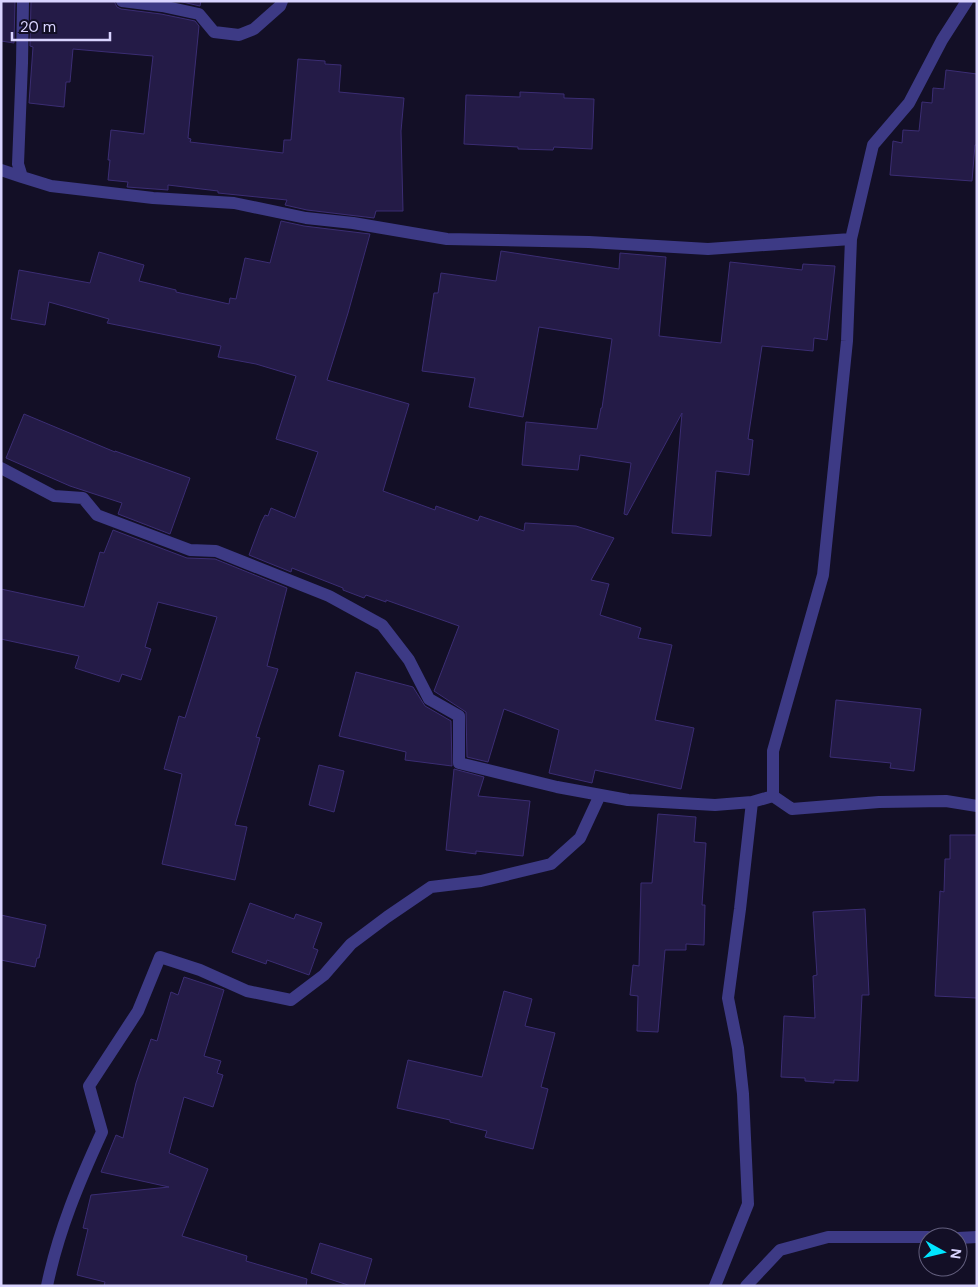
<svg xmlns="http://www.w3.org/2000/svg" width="978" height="1287" font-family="'DM Sans',sans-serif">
	<rect width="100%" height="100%" fill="#130f26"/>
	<path fill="#241b47" stroke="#3b2d73" d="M1,1H15L14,43L1,41Z
		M31,1H114L117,7L121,9L161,14L195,21L199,26L188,138L191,139L190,142L283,153L284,140H291L298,59L325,61V64L341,65L339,92L404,98L401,131L403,211H376L374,218L307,210L285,205L287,200L218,193V191L168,185V190L127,187L128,182L108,180L110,160H108L111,130L144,134L153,56L73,49L70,82H66L64,107L29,103L33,47L30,46Z
		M178,1H201L200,6Z
		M946,70L977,74V145H975L972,181L890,175L893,141L902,143L903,130L919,131L922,102L932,103L933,88L944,89Z
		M520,92L564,94V98L594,99L592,149L554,147L553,150L518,149V147L464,144L466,95L520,97Z
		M281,221L304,226L370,234L348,313L327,380L409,404L383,491L435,510L436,506L478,521L480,516L524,531L525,523L576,526L614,538L591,580L609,584L600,615L641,628L638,638L672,645L655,720L694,728L681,789L595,770L592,783L549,773L559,730L504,709L488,762L467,757L466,712L434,691L459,626L386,600V602L366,595L364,598L343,590V588L292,568L291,572L249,555L261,523L265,515L268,516L271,508L295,518L318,452L276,439L296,376L256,364L218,357L221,346L107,323L109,319L49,302L45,325L11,319L19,270L90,283L99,252L144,265L139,281L176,290V292L229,304L230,298L236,299L245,258L270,263Z
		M501,251L619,269L620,253L666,257L659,336L721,343L730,262L802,270L803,264L835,266L827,340L814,338L813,351L762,346L748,439L753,440L749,475L716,471L711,536L672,533L682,413L627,515L624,514L631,463L580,455L578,470L522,465L526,422L597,429L601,408H602L612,339L539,327L523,417L469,407L475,378L422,371L434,293H438L441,273L496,281Z
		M24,414L115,452V451L190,478L170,534L118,514L122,503L70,486L6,458Z
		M113,530L187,558L215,559L287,588L267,666L278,669L256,737L260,738L235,825L247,827L235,880L162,864L182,774L164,769L179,716L185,718L217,617L158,602L145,647L151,649L141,680L122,674L119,682L75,668L79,656L1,639V589L84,607L100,552L104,553Z
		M356,672L413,687L425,706L451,721L452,766L405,760L406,752L339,736Z
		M836,700L921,709L914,771L890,768L891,763L830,757Z
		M319,765L344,771L334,812L309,805Z
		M454,769L484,777L478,796L530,801L523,856L476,851V854L446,850Z
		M658,814L696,817L694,842L706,843L702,905H705L704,945L686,944V950H665L658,1032L637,1031L638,996L630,995L633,965L639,966L641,883H652Z
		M950,835H977V998L935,996L940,891L944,892L945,859H950Z
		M250,903L294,919L296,914L322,923L313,948L318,950L309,975L267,960L266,964L232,952Z
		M865,909L869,995H862L858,1081L834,1080V1083L805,1081V1078L781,1077L784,1016L815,1018L813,976L817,975L813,912Z
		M1,915L46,925L39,958H37L35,967L1,960Z
		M184,977L224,990L204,1056L221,1061L217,1073L223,1075L213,1107L184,1097L169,1153L208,1169L182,1236L247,1256L246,1261L307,1279L306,1286H104L105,1282L77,1275L88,1229L83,1228L91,1195L169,1187L101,1172L116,1135L123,1138L136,1083L151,1039L157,1041L171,992L178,995Z
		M504,991L532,999L525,1026L555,1033L541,1087L548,1089L533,1149L485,1137L487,1131L450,1122V1120L397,1108L408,1060L482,1077Z
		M320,1243L372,1259L364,1286H351L311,1273Z"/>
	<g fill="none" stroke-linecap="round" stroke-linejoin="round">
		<path stroke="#3d3a85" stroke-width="12" d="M23,1L22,63L18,164L22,177L51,186L153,198L234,203L306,218L353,223L447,239L589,242L708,249L851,239
			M122,1L162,6L199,14L214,32L239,35L254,29L280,6L282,1
			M1,170L22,177
			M1,468L54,496L83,498L97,515L190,550L216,551L329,596L382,625L409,660L429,699L459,716V763L557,787L628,800L715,805L752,802
			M773,796L792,809L879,802L946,801L977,806
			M958,1238L977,1237
			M47,1286C58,1232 79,1182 102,1132L89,1086L138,1011L160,957L200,970L247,991L291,1000L324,975L351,944L387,917L431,887L481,881L551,864L580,838L600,795
			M715,1286L748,1204L743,1094L738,1048L728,998L740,909L752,802L773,796V751L823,575L847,341L851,239L873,145L909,103L942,40L967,1
			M746,1286L780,1250L828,1237H928"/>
	</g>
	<rect width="978" height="1287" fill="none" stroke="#d9d4ff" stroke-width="5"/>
	<g transform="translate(943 1252) rotate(98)"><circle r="24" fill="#130f26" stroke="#625e7d"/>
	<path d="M0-4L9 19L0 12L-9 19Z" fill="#00e5ff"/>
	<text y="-8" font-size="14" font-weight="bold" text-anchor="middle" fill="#d9d4ff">N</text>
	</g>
	<path d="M12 32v8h98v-8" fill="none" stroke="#d9d4ff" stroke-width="2.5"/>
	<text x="20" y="32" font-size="15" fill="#d9d4ff" stroke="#130f26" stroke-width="4" paint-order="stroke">20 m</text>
</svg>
